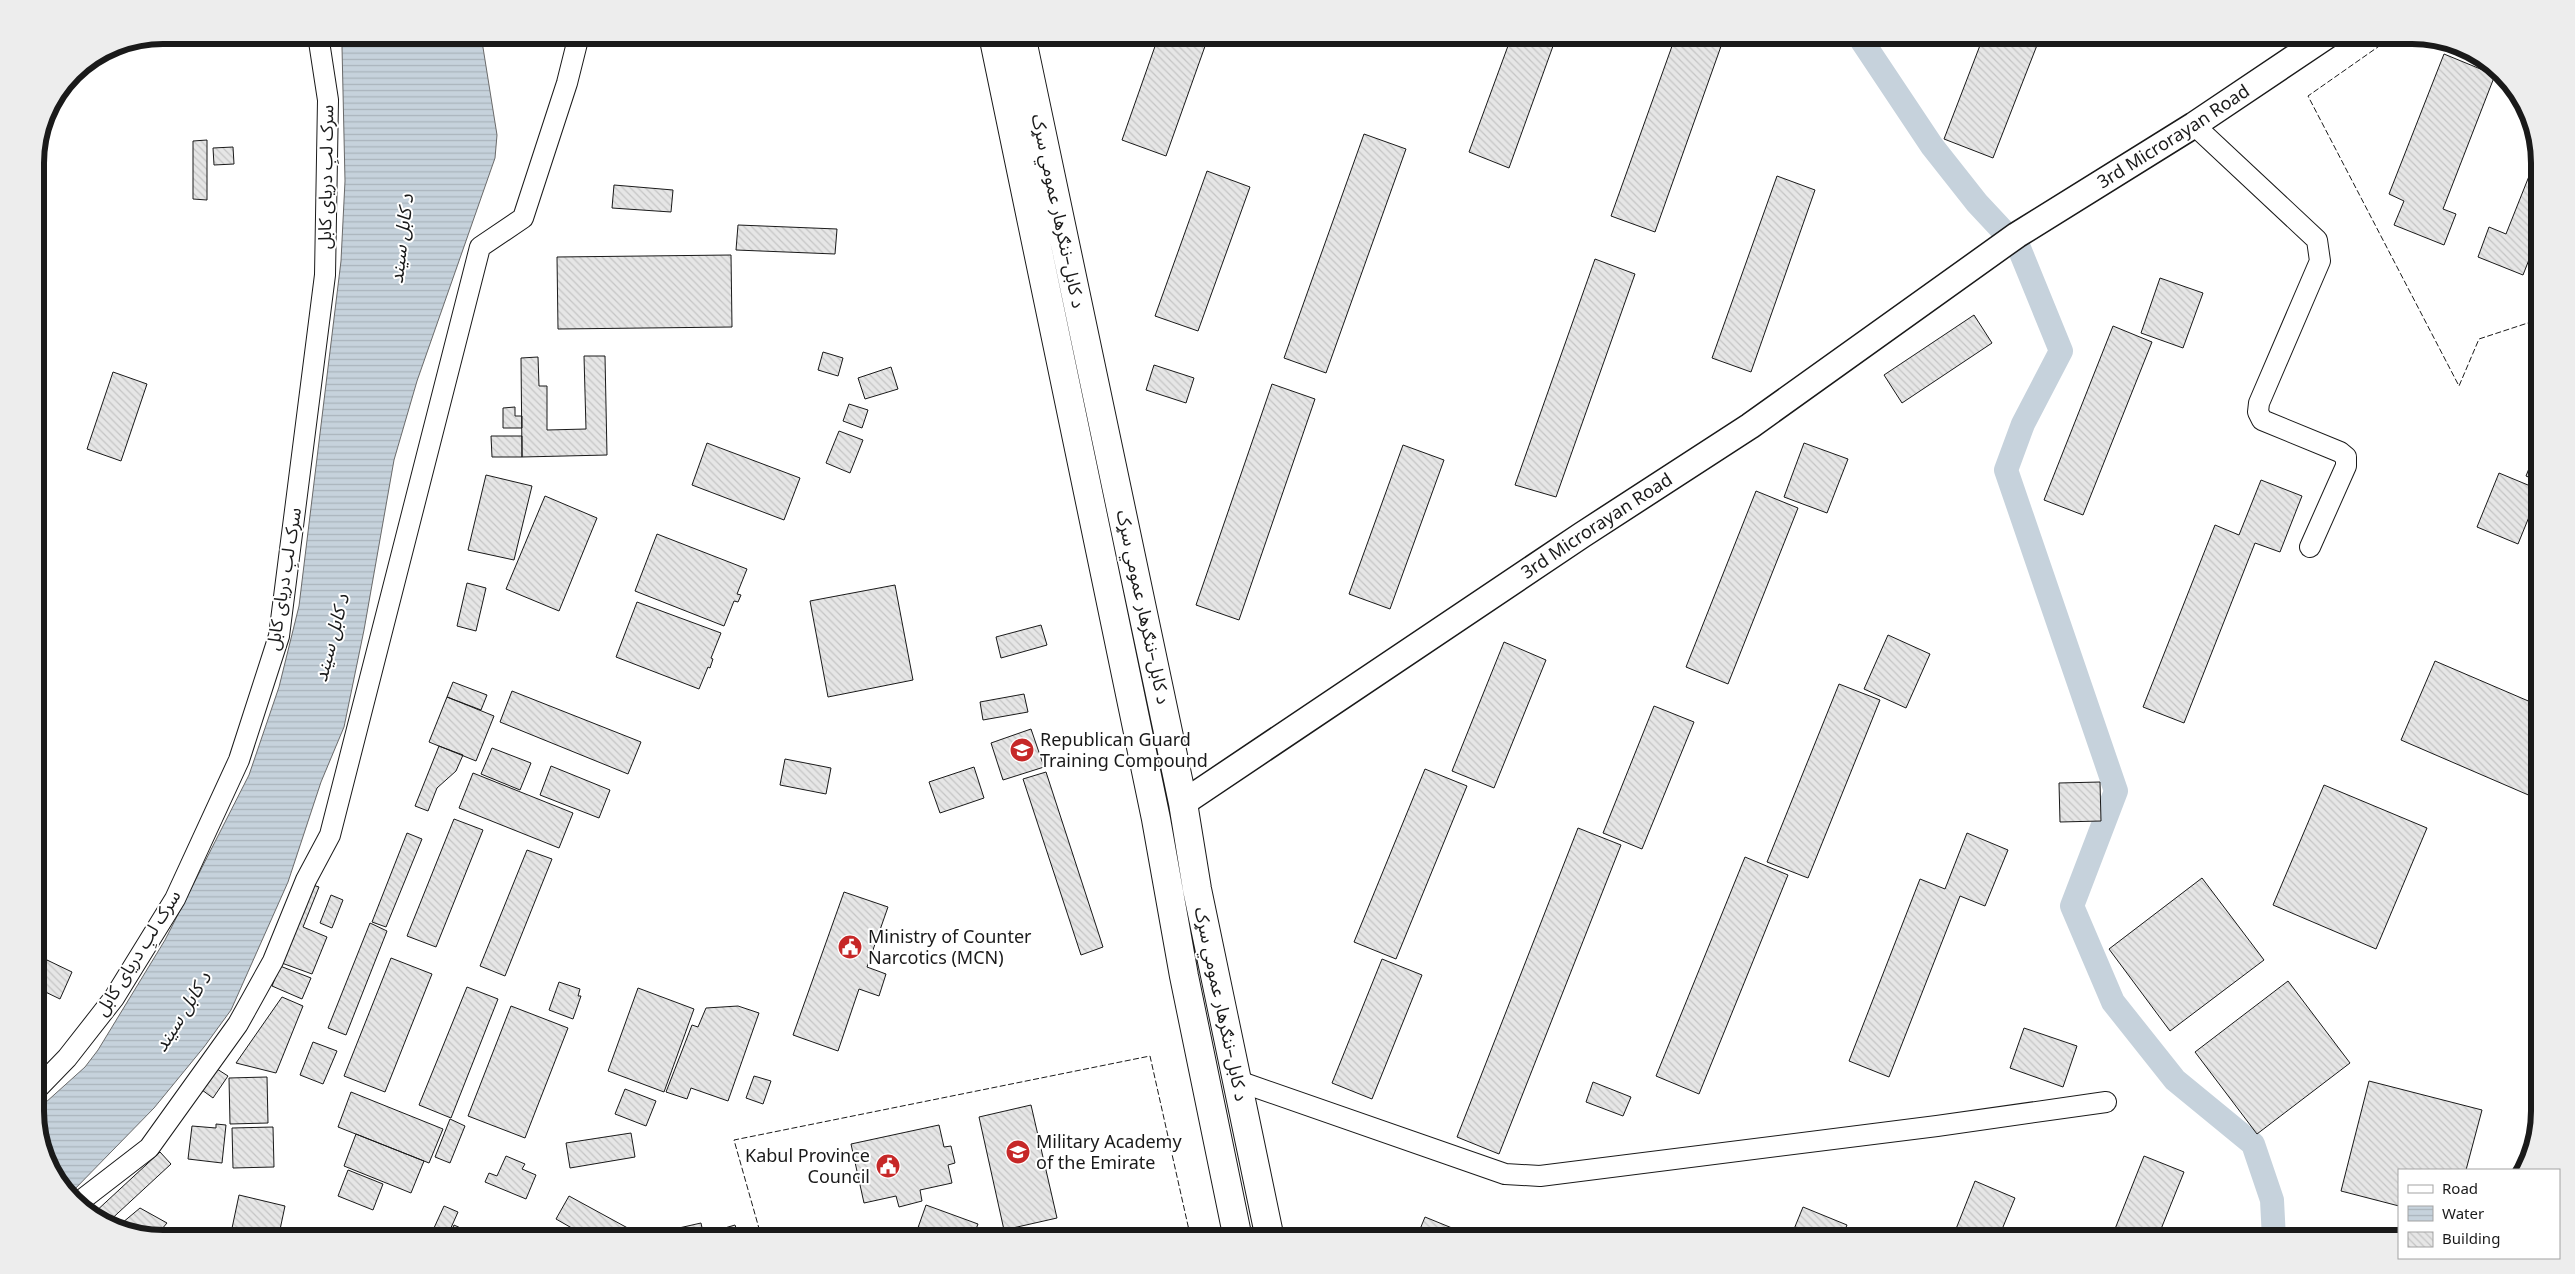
<svg xmlns="http://www.w3.org/2000/svg" width="2575" height="1274" font-family="Georgia,'Noto Sans Arabic',serif">
	<defs>
		<pattern id="water-rules" width="6" height="5" patternUnits="userSpaceOnUse" patternTransform="scale(1.25)"><rect width="6" height="5" fill="#c6d2dc"/><path d="M0 2.5h6" fill="none" stroke="#aab4bc"/></pattern>
		<pattern id="building-back-hatch" width="6" height="6" patternUnits="userSpaceOnUse" patternTransform="scale(1.25)"><rect width="6" height="6" fill="#e6e6e6"/><path d="M-1 5l2 2M0 0l6 6M5-1l2 2" fill="none" stroke="#c5c5c5"/></pattern>
	</defs>
	<rect width="100%" height="100%" fill="#fff"/>
	<path fill="url(#water-rules)" stroke="#6a6a6a" d="M339,35H481L497,135L495,158L417,381L394,460L364,630L344,727L321,782L288,882L231,1010L204,1047L154,1108L70,1194L57,1183L35,1120V1112L85,1067L98,1050L165,940L249,775L279,687L299,606L341,261L345,181L342,47Z"/>
	<g fill="none" stroke-linecap="round" stroke-linejoin="round">
		<path stroke="#c6d2dc" stroke-width="24" d="M1858,35L1932,146L1977,203L2019,248L2061,351L2023,424L2006,470L2116,791L2072,906L2113,1002L2175,1080L2253,1144L2272,1200L2274,1239"/>
	</g>
	<path fill="url(#building-back-hatch)" stroke="#1a1a1a" d="M1159,35H1209L1166,156L1122,140Z
		M1512,35H1557L1509,168L1469,152Z
		M1676,35H1725L1655,232L1611,216Z
		M1984,35H2041L1993,158L1944,139Z
		M2444,54L2495,75L2443,209L2456,214L2444,245L2394,225L2404,201L2389,194Z
		M1364,134L1406,149L1326,373L1284,358Z
		M207,140V200L193,199V141Z
		M233,147L234,164L214,165L213,148Z
		M2539,151L2540,255L2532,252L2523,275L2478,257L2489,227L2506,234Z
		M1207,171L1250,187L1198,331L1155,316Z
		M1777,176L1815,190L1751,372L1712,358Z
		M614,185L673,190L671,212L612,208Z
		M738,225L837,229L835,254L736,250Z
		M731,255L732,327L558,329L557,257Z
		M1595,259L1635,274L1556,497L1515,485Z
		M2160,278L2203,293L2183,348L2141,333Z
		M1974,315L1992,343L1902,403L1884,375Z
		M2113,326L2152,342L2083,515L2044,500Z
		M823,352L843,358L838,376L818,370Z
		M584,356H605L607,455L522,457L521,358L538,357L539,386H547V430L586,429Z
		M1154,365L1194,378L1186,403L1146,390Z
		M891,367L898,389L865,399L858,378Z
		M113,372L147,384L121,461L87,449Z
		M1272,384L1315,399L1239,620L1196,605Z
		M849,404L868,410L862,428L843,421Z
		M515,407V416H522V428H503V408Z
		M839,431L863,440L850,473L826,463Z
		M491,436H522V457H492Z
		M2540,441V482L2526,476Z
		M707,443L800,478L784,520L692,485Z
		M1804,443L1848,459L1827,513L1784,497Z
		M1403,445L1444,460L1390,609L1349,594Z
		M2499,473L2540,490L2518,544L2477,527Z
		M486,475L532,486L514,560L468,550Z
		M2261,480L2302,496L2280,552L2255,543L2184,723L2143,707L2215,525L2239,535Z
		M1756,491L1798,508L1728,684L1686,667Z
		M545,496L597,518L559,611L506,589Z
		M657,534L747,569L737,594L741,595L738,602L734,601L724,626L635,591Z
		M467,583L486,588L476,631L457,626Z
		M895,585L913,680L828,697L810,601Z
		M637,602L721,633L711,658L713,659L710,668L708,667L699,689L616,657Z
		M1041,625L1047,645L1001,658L996,637Z
		M1888,635L1930,654L1906,708L1864,689Z
		M1504,642L1546,660L1494,788L1452,771Z
		M2435,661L2540,706V800L2401,740Z
		M453,682L487,695L481,710L447,697Z
		M1839,684L1880,700L1808,878L1767,862Z
		M512,691L641,742L628,774L500,722Z
		M1024,694L1028,712L983,720L980,702Z
		M447,697L494,716L476,761L429,742Z
		M1654,706L1694,722L1642,849L1603,833Z
		M1031,729L1044,767L1003,780L991,743Z
		M439,746L463,755L456,771L437,788L428,811L415,806Z
		M492,748L531,763L520,790L481,774Z
		M785,759L831,768L826,794L780,785Z
		M551,766L610,790L599,818L540,795Z
		M974,767L984,798L940,813L929,782Z
		M1425,769L1467,786L1396,959L1354,942Z
		M1046,772L1103,947L1081,955L1023,779Z
		M473,773L573,813L559,848L459,808Z
		M2100,782L2101,821L2060,822L2059,783Z
		M2324,785L2427,828L2376,949L2273,905Z
		M454,819L483,830L436,947L407,936Z
		M1578,828L1621,845L1499,1154L1457,1137Z
		M407,833L422,839L386,927L372,922Z
		M1967,833L2008,850L1985,906L1960,896L1889,1077L1849,1061L1920,879L1945,889Z
		M527,850L552,859L505,976L480,966Z
		M1745,857L1788,875L1699,1094L1656,1076Z
		M2202,878L2264,960L2170,1031L2109,949Z
		M310,884L319,887L303,927L327,937L312,974L279,962Z
		M844,892L888,907L867,967L886,974L879,996L859,989L838,1051L793,1035Z
		M331,895L343,900L332,928L320,923Z
		M370,923L387,931L346,1035L328,1028Z
		M391,958L432,974L385,1092L344,1076Z
		M1382,959L1422,975L1372,1099L1332,1083Z
		M47,960L72,972L60,999L35,987Z
		M280,966L311,978L302,999L272,986Z
		M2288,981L2350,1063L2257,1134L2195,1052Z
		M559,982L580,989L578,996H581L573,1019L549,1010Z
		M467,987L498,999L451,1118L419,1105Z
		M638,988L694,1009L664,1092L608,1071Z
		M282,997L303,1006L276,1073L236,1063Z
		M511,1006L568,1028L525,1138L468,1116Z
		M738,1006L759,1013L728,1101L691,1088L687,1099L666,1092L692,1025L698,1027L706,1008Z
		M2024,1028L2077,1046L2063,1087L2010,1068Z
		M313,1042L337,1051L323,1084L300,1075Z
		M217,1069L228,1076L213,1098L202,1090Z
		M754,1076L771,1081L763,1104L746,1098Z
		M267,1077L268,1123L230,1124L229,1078Z
		M2369,1081L2482,1110L2466,1170H2399V1206L2341,1191Z
		M1593,1082L1631,1097L1623,1116L1586,1102Z
		M625,1089L656,1101L646,1126L615,1114Z
		M351,1092L443,1129L429,1163L338,1127Z
		M1031,1105L1057,1218L1004,1230L979,1117Z
		M450,1119L465,1126L450,1163L435,1157Z
		M216,1124L226,1125L222,1163L188,1159L192,1126L216,1128Z
		M939,1125L944,1147L951,1146L955,1163L948,1165L952,1183L920,1190L922,1201L899,1207L896,1196L864,1203L851,1144Z
		M273,1127L274,1167L233,1168L232,1128Z
		M631,1133L635,1157L570,1168L566,1143Z
		M356,1134L424,1161L411,1193L344,1166Z
		M160,1152L171,1164L105,1225L93,1214Z
		M506,1156L525,1164L522,1169L536,1175L526,1199L485,1182L489,1173L497,1176Z
		M2144,1156L2184,1172L2157,1239H2111Z
		M348,1170L383,1184L373,1210L338,1196Z
		M1975,1181L2015,1198L1998,1239H1952Z
		M239,1195L285,1206L278,1239H257L231,1233Z
		M569,1196L635,1232L631,1239H591L556,1219Z
		M926,1205L978,1224L972,1239H914Z
		M444,1206L458,1212L446,1239H429Z
		M1803,1207L1847,1225L1841,1239H1790Z
		M140,1208L167,1223L155,1237L116,1228Z
		M1425,1217L1479,1239H1416Z
		M701,1223L704,1237L672,1239L670,1230Z
		M454,1225L467,1231L463,1239H448Z
		M735,1225L740,1239H721L718,1230Z
		M374,1228L391,1235L390,1239H370Z
		M343,1230L364,1239H339Z
		M1029,1232L1069,1235V1239H1028Z
		M1638,1232L1656,1239H1635Z"/>
	<g fill="none" stroke-linecap="round" stroke-linejoin="round">
		<defs>
			<path id="minor" d="M2194,125L2317,240L2320,261L2259,403L2258,412L2262,420L2340,452L2346,457V466L2310,547
				M1238,1081L1505,1174L1540,1176L1937,1126L2106,1102
				M35,1091L67,1058L114,998L175,899L239,760L279,636L325,275L328,100L318,35
				M79,1202L149,1148L238,1024L273,961L306,880L330,835L480,247L523,218L567,83L579,35"/>
			<g id="tertiary">
				<path id="s1" d="M1183,803L1582,535L1750,426L2017,235L2194,125L2328,35"/>
			</g>
			<path id="trunk" d="M993,35L1156,819L1184,976L1238,1239
				M1021,35L1183,803L1197,889L1270,1239"/>
		</defs>
		<use href="#minor" stroke="#1a1a1a" stroke-width="22"/>
		<use href="#tertiary" stroke="#1a1a1a" stroke-width="28"/>
		<use href="#trunk" stroke="#1a1a1a" stroke-width="30"/>
		<use href="#minor" stroke="#fff" stroke-width="20"/>
		<use href="#tertiary" stroke="#fff" stroke-width="25"/>
		<use href="#trunk" stroke="#fff" stroke-width="28"/>
		<path stroke="#1a1a1a" stroke-width="1" stroke-dasharray="6 2.5" stroke-linecap="butt" d="M2395,35L2308,96L2459,386L2479,339L2540,319
			M762,1239L734,1140L1150,1056L1191,1239"/>
	</g>
	<defs>
		<symbol id="university-disc" viewBox="-11 -11 22 22"><circle r="9.5" fill="#c62828" stroke="#fff"/><path d="M0-5L7-2L0 1L-7-2ZM-4 1L0 2.5L4 1V4Q0 6-4 4Z" fill="#fff"/></symbol>
		<symbol id="civic-disc" viewBox="-11 -11 22 22"><circle r="9.5" fill="#c62828" stroke="#fff"/><path d="M-.6-6.5H3V-4.5H.6V-3L4-1V1h2V6H-6V1h2V-1L-.6-3ZM-1.2 2.5V6h2.4V2.5Z" fill="#fff"/></symbol>
	</defs>
	<g fill-rule="evenodd">
		<use href="#university-disc" x="1008" y="736" width="28" height="28"/>
		<use href="#civic-disc" x="836" y="933" width="28" height="28"/>
		<use href="#university-disc" x="1004" y="1138" width="28" height="28"/>
		<use href="#civic-disc" x="874" y="1152" width="28" height="28"/>
	</g>
	<g text-anchor="middle" dominant-baseline="central" stroke-width="4" stroke-linejoin="round" paint-order="stroke">
		<g font-size="18" fill="#1a1a1a" stroke="#fff">
			<text stroke="none"><textPath href="#s1" startOffset="1194">3rd Microrayan Road</textPath></text>
			<text transform="translate(326 177) rotate(-89)">سرک لبِ دریای کابل</text>
			<text transform="translate(1058 211) rotate(78)">د کابل–ننګرهار عمومي سړک</text>
			<text stroke="none"><textPath href="#s1" startOffset="498">3rd Microrayan Road</textPath></text>
			<text transform="translate(284 579) rotate(-81)">سرک لبِ دریای کابل</text>
			<text transform="translate(1143 607) rotate(78)">د کابل–ننګرهار عمومي سړک</text>
			<text transform="translate(138 953) rotate(-58)">سرک لبِ دریای کابل</text>
			<text transform="translate(1221 1004) rotate(78)">د کابل–ننګرهار عمومي سړک</text>
		</g>
		<g font-size="18" fill="#1a1a1a" stroke="#fff" text-anchor="start">
			<text x="1040" y="740">Republican Guard<tspan x="1040" dy="21">Training Compound</tspan></text>
			<text x="868" y="937">Ministry of Counter<tspan x="868" dy="21">Narcotics (MCN)</tspan></text>
			<text x="1036" y="1142">Military Academy<tspan x="1036" dy="21">of the Emirate</tspan></text>
			<text x="870" y="1156" text-anchor="end">Kabul Province<tspan x="870" dy="21">Council</tspan></text>
		</g>
		<g font-size="19" font-style="italic" fill="#1a1a1a" stroke="#fff">
			<text transform="translate(402 239) rotate(-83)">د کابل سيند</text>
			<text transform="translate(332 638) rotate(-75)">د کابل سيند</text>
			<text transform="translate(183 1012) rotate(-58)">د کابل سيند</text>
		</g>
	</g>
	<path d="M0 0H2575V1274H0ZM163 44H2412A119 119 0 0 1 2531 163V1111A119 119 0 0 1 2412 1230H163A119 119 0 0 1 44 1111V163A119 119 0 0 1 163 44Z" fill="#ededed" fill-rule="evenodd"/>
	<path fill="none" stroke="#1a1a1a" stroke-width="6" d="M163 44H2412A119 119 0 0 1 2531 163V1111A119 119 0 0 1 2412 1230H163A119 119 0 0 1 44 1111V163A119 119 0 0 1 163 44Z"/>
	<rect x="2398" y="1169" width="162" height="90" fill="#ffffff" stroke="#a3a3a3"/>
	<rect x="2408" y="1185" width="25" height="8" fill="#ffffff" stroke="#a3a3a3"/>
	<text x="2442" y="1194" font-size="15" fill="#1a1a1a">Road</text>
	<rect x="2408" y="1206" width="25" height="15" fill="url(#water-rules)" stroke="#a3a3a3"/>
	<text x="2442" y="1219" font-size="15" fill="#1a1a1a">Water</text>
	<rect x="2408" y="1232" width="25" height="15" fill="url(#building-back-hatch)" stroke="#a3a3a3"/>
	<text x="2442" y="1244" font-size="15" fill="#1a1a1a">Building</text>
</svg>
